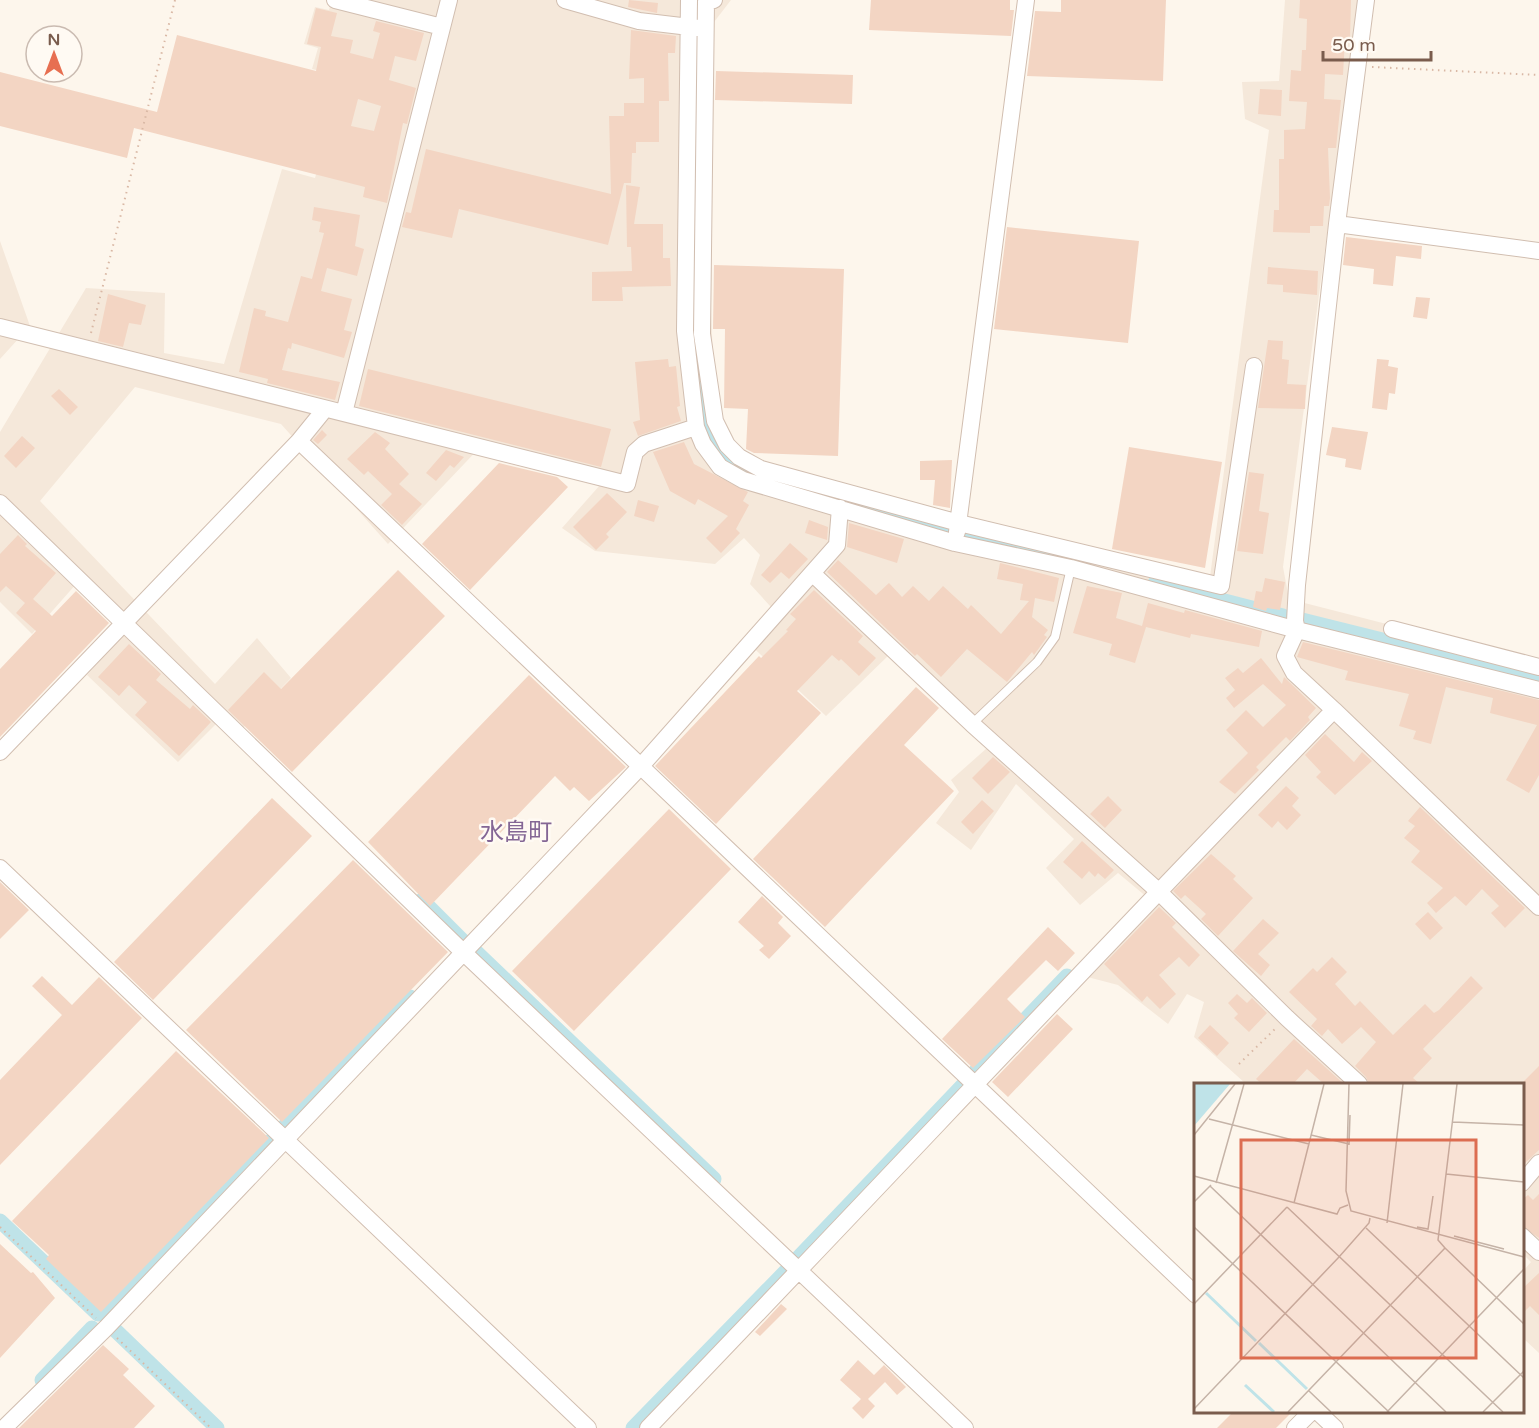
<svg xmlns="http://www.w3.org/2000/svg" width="1539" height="1428" font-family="'Varela Round','Noto Sans JP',sans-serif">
	<rect width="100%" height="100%" fill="#fdf6ec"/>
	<path fill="#f5e8da" d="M332,0H731L711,26L707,206L714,386L725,432L747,458L1069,549L1210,577L1269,130L1245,119L1242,82L1279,81L1285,0H1358L1283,567L1289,599L1539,663V1353L1523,1338V1271L1531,1262L1522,1253V1084H1246L1194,1037L1204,1002L1187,994L1168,1024L1118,985L1076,974L1148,898L1118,873L1080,905L1046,868L1074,839L1016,784L971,850L936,823L959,792L951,780L987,748L890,654L826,716L744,639L771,607L750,584L760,555L744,538L715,564L595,551L562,528L608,476L484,443L388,544L281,424L135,387L40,501L215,684L257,638L291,678L242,729L225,715L178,762L87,675L126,631L77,583L32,634L0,602V432L86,288L165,293L164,353L224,364L282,169L315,178L330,126L343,76L312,69L318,48L304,44L315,7L329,10Z
		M0,241L30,326L0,359Z"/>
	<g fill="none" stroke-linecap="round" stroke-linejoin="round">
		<path stroke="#bfe3e8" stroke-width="15" d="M698,377C704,420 706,454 749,475
			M830,498L1062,558
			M1155,583L1283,616
			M1298,619L1539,679
			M422,900L464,942
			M475,951L714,1179
			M976,1071L1067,976
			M284,1127L410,997
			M0,1221L98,1314
			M799,1257L966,1082
			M104,1315L275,1137
			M114,1329L217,1428
			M42,1380L92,1328
			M633,1428L788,1269"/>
	</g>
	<path fill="#f3d5c3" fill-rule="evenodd" d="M629,0L658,3L657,13L628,7Z
		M871,0H1010V10H1014L1011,36L869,30Z
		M1061,0H1166L1163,81L1027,76L1035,11L1061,12Z
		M1300,0H1351L1350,39H1345L1343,75L1325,74L1324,99L1341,100L1336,148H1328L1330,198L1329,206H1324L1323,226H1310V233L1273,232L1274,210H1279V159H1284V130L1305,129L1307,102L1289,101L1291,70L1301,71L1302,50H1306L1307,19L1299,18Z
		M316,8L337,13L331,36L353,40L350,53L373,59L380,33L373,31L376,21L424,33L416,61L395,56L389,80L416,88L407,124L403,123L387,203L363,197L365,187L134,128L127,158L0,126V72L157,112L177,35L316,71L321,47L307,44ZM358,99L381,106L374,131L351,126Z
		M631,30L676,36L675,53H668L669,101H659V142H636V153H632L631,183H624L608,245L459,209L452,238L402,227L406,212L411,213L426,149L611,194L609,116H624V103H644V78L629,79Z
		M716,71L853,75L852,104L715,100Z
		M1260,89L1282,90L1281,116L1258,114Z
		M626,185L640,187L634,224H663V258H670L671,286L622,287L623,301H592V272L632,271L631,247H627Z
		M314,207L360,215L355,246L364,249L357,276L327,268L321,291L352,299L344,330L352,332L344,358L292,343L291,349L288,348L282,370L340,382L335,400L267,383L268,379L239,372L254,308L266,311L265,316L288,322L301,276L312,279L324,233L319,232L321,222L312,220Z
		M1007,227L1139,241L1128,343L994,329Z
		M1346,237L1422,246L1421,259L1396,256L1393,286L1373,284L1374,269L1343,265Z
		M714,265L844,269L838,456L754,453L746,449L748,409L724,408L725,329H713Z
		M1268,267L1318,271L1317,295L1283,292V285L1267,284Z
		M108,294L146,305L141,325L129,323L123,347L98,341Z
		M1416,297L1430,298L1427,319L1413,317Z
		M1268,340L1283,341L1282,359L1289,360L1287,384L1306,385L1305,409L1258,408Z
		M668,359L669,367L676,366L680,406L677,407L681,421L638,436L633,422L640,420L635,362Z
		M1377,359L1389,360L1388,366L1398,368L1395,394L1389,393L1387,410L1372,408Z
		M368,369L611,429L601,467L359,406Z
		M59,389L78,407L70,415L51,396Z
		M1332,427L1368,432L1361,470L1345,467L1346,459L1326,455Z
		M322,430L327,435L318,444L313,440Z
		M375,432L390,443L385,449L409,474L399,484L422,504L402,525L381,505L392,494L368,471L364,475L347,459Z
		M22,436L35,448L16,468L4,456Z
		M684,442L694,464L748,492L743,501L749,505L736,529L740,533L721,553L706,538L728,516L698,499L695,505L670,491L653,452Z
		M1129,447L1222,462L1205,568L1112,549Z
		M446,450L464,457L454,468L450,465L436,481L426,473Z
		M952,460L950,508L933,505L935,480H920V461Z
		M499,463L557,477L568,487L470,590L422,544Z
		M1249,472L1264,474L1259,511L1269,513L1263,554L1237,551Z
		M607,493L627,512L606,534L609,537L596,550L573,527Z
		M638,500L659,506L654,522L634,516Z
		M809,520L828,527L827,540L805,533Z
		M849,523L904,539L897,563L847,547Z
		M18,535L27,544L25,546L56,573L33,599L52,616L76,591L109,623L0,737V669L36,631L16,613L25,603L6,586L0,592V554Z
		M790,543L808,559L789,579L781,572L770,583L761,575Z
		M838,560L876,595L889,583L902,597L913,586L929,601L943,586L968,609L971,605L1001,634L1029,601L1020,600L1023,584L997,579L1000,563L1059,578L1054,602L1035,598L1032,617L1048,630L1044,635L1047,637L1034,655L1032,652L1007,682L967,649L941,677L917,654L915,656L827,572Z
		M398,570L445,616L292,772L228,710L264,672L281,689Z
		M1265,578L1285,582L1280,610L1267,608L1266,611L1253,607L1256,591L1262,592Z
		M1087,586L1122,593L1116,618L1142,626L1148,603L1184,613L1185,610L1262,631L1259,647L1191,634L1190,638L1146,627L1135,663L1109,655L1112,644L1073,633Z
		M814,590L863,636L858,642L876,658L859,676L841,659L839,661L832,655L797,691L821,713L716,824L655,766L759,656L761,658L788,631L786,630L796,619L790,614Z
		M1303,642L1539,700V775L1529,793L1506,780L1537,725L1490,713L1493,698L1446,687L1431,744L1413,739L1416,731L1399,726L1409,694L1345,680L1348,671L1297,657Z
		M129,644L161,674L156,680L190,709L193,705L211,722L179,756L135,715L147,702L129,685L119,696L98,677Z
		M1261,658L1282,684L1284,677L1316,708L1308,717L1310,720L1290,741L1286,737L1256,767L1259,770L1235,794L1219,782L1248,753L1226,730L1246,710L1263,727L1286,705L1263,684L1234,708L1226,698L1235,690L1225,678L1238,668L1243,673Z
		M529,675L626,767L589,801L574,787L570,791L555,776L430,906L368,842Z
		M916,687L939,708L904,745L954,791L825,927L753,859Z
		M1325,734L1354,762L1362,752L1372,761L1335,795L1316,777L1321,772L1305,755Z
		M993,757L1010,772L988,794L972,778Z
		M1286,786L1299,798L1292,806L1301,815L1287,830L1278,821L1272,828L1258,815Z
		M1108,796L1122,810L1105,828L1090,814Z
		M272,798L312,836L153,1000L114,962Z
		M982,800L994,811L973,834L961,822Z
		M1420,807L1525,908L1505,928L1491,913L1499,906L1482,889L1466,906L1455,896L1436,913L1427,903L1443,888L1411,862L1420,851L1404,838L1415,826L1408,821Z
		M669,809L731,869L574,1031L512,971Z
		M1082,841L1114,870L1105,879L1098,873L1095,877L1089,871L1082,879L1063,862Z
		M1211,854L1236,876L1233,879L1253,898L1218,936L1201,919L1206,914L1185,895L1181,899L1173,891Z
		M353,860L448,952L282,1122L186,1030Z
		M0,882L29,910L0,939Z
		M762,896L783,917L778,923L791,936L769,959L759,950L764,946L738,922Z
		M1159,907L1176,923L1172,927L1200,955L1189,967L1179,957L1159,975L1176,994L1160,1009L1147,996L1142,1002L1104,964Z
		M1428,912L1443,928L1430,940L1415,924Z
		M1263,919L1279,933L1258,954L1270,965L1261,976L1233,951Z
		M1048,927L1075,953L1058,971L1046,960L1007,999L1025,1017L973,1068L942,1039Z
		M1332,957L1347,972L1335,984L1355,1006L1360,1001L1393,1035L1425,1004L1434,1013L1439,1010L1471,976L1483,988L1423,1049L1432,1058L1413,1078L1420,1084H1369L1366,1077L1355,1066L1376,1042L1361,1027L1342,1044L1328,1029L1322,1036L1311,1026L1317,1019L1289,992L1313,968L1317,972Z
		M42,976L72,1005L99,977L142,1018L0,1165V1080L62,1015L32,986Z
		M1237,994L1247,1003L1252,998L1267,1013L1249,1032L1234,1018L1238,1014L1228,1003Z
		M1057,1014L1073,1029L1008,1097L992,1082Z
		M1210,1025L1229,1043L1217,1056L1198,1038Z
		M1294,1039L1344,1084H1324L1307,1069L1293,1084H1262L1256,1079Z
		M176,1051L269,1138L101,1312L46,1259L49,1255L12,1221Z
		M1539,1066V1150L1522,1166V1083Z
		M1539,1194V1238L1522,1226V1200L1528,1195L1533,1200Z
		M0,1244L31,1273L33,1272L55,1298L0,1358Z
		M1539,1273V1315L1530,1306L1522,1314V1289Z
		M781,1304L787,1309L760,1336L755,1332Z
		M103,1345L129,1369L123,1375L155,1406L134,1428H19Z
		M858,1360L874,1375L884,1365L906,1387L897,1395L885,1382L868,1399L875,1406L863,1419L852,1408L861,1399L840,1380Z
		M1233,1412H1292L1276,1428H1217Z"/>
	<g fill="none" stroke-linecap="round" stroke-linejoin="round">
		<defs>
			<path id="service" d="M972,724L1037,662L1055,637L1071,568"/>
			<path id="minor" d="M335,0L442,27
				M565,0L639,21L698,28
				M689,0L685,331L696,427L703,444L720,467L743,480L955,543L1071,568L1297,630L1539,690
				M714,0L706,2L702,334L715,421L727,445L739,457L761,469L959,523L1221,586L1254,366
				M1337,224L1539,251
				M0,327L627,484L635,452L644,444L696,427
				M344,413L449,0
				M299,441L1196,1295
				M0,503L463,952L965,1428
				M957,532L1026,0
				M813,574L972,724L1157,890L1287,1018L1359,1084
				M1392,629L1539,667
				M1334,710L1539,907
				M0,752L299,441L325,409
				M0,868L588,1428
				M1522,1183L1539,1163
				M1522,1236L1539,1252
				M1318,1412L1335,1428
				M4,1428L106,1328L641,766L837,545L840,508
				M648,1428C878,1189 1103,947 1334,710L1294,673L1285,656L1297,630L1295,621L1297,585L1337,224L1366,0
				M1295,1428L1311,1412"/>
		</defs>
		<use href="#service" stroke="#d1beb0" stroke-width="10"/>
		<use href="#minor" stroke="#d1beb0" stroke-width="18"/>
		<path stroke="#d9b8a5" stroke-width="2" stroke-dasharray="1.5 4.5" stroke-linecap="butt" d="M1372,67L1539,75
			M91,333L175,0
			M1239,1064L1275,1029
			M0,1227L96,1318
			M117,1338L211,1428"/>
		<use href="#service" stroke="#fff" stroke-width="8"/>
		<use href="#minor" stroke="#fff" stroke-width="16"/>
	</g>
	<g text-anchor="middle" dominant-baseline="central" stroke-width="5" stroke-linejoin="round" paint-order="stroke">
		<g font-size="24" fill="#846695" stroke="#fffaf3">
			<text x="516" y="832">水島町</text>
		</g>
	</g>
	<g transform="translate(1194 1083)">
		<rect width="330" height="330" fill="#fdf6ec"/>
		<path d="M0,1H36L0,43Z" fill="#bfe3e8"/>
		<path fill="none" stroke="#bfe3e8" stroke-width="3" d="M12,210L62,258M65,260L113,306M51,302L80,329"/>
		<path fill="none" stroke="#c5b3a7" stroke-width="1.5" d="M155,1L152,108L157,128L330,174M15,36L115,61M259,39L330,42M0,52L41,1M117,52L155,61M155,62L156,32M252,91L330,99M0,93L143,131L146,125L154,122M22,100L50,1M16,103L252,329M0,119L17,102M100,120L130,1M93,124L309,329M193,140L209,1M0,144L195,329M223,144L234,146L239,113M172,145L330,295M260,153L310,166M251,165L330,241M0,221L93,124M115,308L137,329M0,326L145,174L175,140L176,135M94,329L251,165L244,157L263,1M193,329L330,186M289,329L330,288"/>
		<path fill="#dc6d51" fill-opacity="0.15" stroke="#dc6d51" stroke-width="3" d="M47,57H282V275H47Z"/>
		<rect width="330" height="330" fill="none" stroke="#7a5c4d" stroke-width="3"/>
	</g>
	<g transform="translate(54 54)"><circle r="28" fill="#fffaf3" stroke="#cabbb1" stroke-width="1.5"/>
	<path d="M0-4.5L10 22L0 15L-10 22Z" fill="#e76f51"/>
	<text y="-9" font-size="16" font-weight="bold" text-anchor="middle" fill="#7a5c4d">N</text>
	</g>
	<path d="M1323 51v9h108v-9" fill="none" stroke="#7a5c4d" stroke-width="3"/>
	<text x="1332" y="51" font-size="18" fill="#7a5c4d" stroke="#fffaf3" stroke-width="4.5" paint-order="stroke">50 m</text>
</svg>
